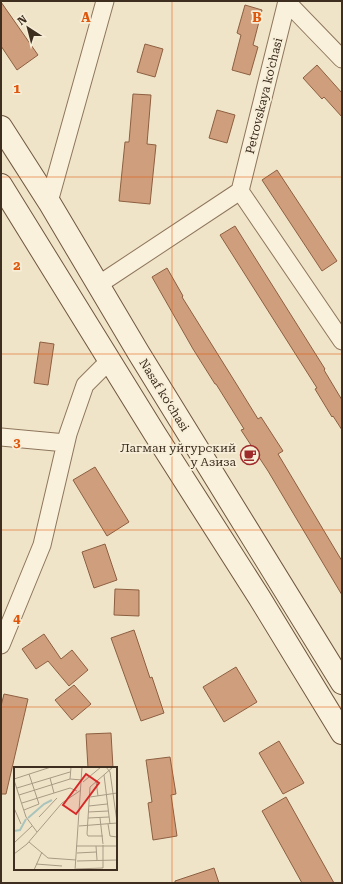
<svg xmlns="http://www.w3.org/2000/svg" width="343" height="884" font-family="'Roboto Serif',serif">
	<rect width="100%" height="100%" fill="#f0e4c8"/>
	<path fill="#cf9f7d" stroke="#8d5f41" d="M1,2L38,55L17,70L1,46Z
		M245,5L262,10L253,45L258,47L250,75L232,70L241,35L237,33Z
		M145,44L163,49L155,77L137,72Z
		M317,65L342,93V117L324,97L322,99L303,78Z
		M133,94L151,95L147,144L156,145L150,204L119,201L125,142H129Z
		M217,110L235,115L227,143L209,138Z
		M277,170L337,261L322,271L262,180Z
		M235,226L325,369L324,370L342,400V430L333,416L332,417L315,389L317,388L220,235Z
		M167,268L183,296L182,297L237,385L258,419L261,417L283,451L278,454L342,561V595L268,471L241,430L244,429L216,384H215L193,349L152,277Z
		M40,342L54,344L48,385L34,383Z
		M95,467L129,522L107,536L73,480Z
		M105,544L117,580L94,588L82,552Z
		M115,589L139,590V616L114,615Z
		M134,630L150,678L152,677L164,713L141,721L111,638Z
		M44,634L61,659L72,650L88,670L69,686L48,661L36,669L22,649Z
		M236,667L257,702L224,722L203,687Z
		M74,685L91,704L72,720L55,700Z
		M4,694L28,699L6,794H1V706Z
		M111,733L113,768H88L86,734Z
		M279,741L304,783L283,794L259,753Z
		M170,757L176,794L171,795L177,836L153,840L148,803L152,802L146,760Z
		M286,797L334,883H302L262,811Z
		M214,868L219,883H175V881Z"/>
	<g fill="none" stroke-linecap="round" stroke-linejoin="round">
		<defs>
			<path id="street" d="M287,2L342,59
				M240,191L287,1
				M240,191L342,341
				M49,202L105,1
				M98,285L240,191
				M1,437L66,443
				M1,645L42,545L68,434L85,385L110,360"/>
			<path id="secondary" d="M1,127L49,202L138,352L342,683
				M1,185L155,434L259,597L342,733"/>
		</defs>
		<use href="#street" stroke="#8d765c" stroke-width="19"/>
		<use href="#secondary" stroke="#6f573f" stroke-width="24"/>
		<use href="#street" stroke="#faf1dc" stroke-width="17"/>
		<use href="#secondary" stroke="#faf1dc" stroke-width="22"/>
	</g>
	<path fill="none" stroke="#df570d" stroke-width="1" stroke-opacity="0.55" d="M172,1V883M1,177H342M1,354H342M1,530H342M1,707H342"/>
	<defs>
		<symbol id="cafe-ring" viewBox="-11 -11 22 22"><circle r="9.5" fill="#f7eed8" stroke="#9e2a2b" stroke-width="1.5"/><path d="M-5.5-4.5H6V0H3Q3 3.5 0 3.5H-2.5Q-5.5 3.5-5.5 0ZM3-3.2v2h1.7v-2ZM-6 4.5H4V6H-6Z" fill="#9e2a2b"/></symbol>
	</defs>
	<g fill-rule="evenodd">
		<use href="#cafe-ring" x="239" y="444" width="22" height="22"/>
	</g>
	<g text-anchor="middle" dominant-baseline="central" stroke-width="3.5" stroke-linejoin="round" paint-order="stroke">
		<g font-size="12" fill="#3d2e20" stroke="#f7eed8">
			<text transform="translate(264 96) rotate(-76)">Petrovskaya ko'chasi</text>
			<text transform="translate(164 395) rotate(58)">Nasaf ko‘chasi</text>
		</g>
		<g font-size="12" fill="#3d2e20" stroke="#f7eed8" text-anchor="end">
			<text x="236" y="448">Лагман уйгурский<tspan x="236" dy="14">у Азиза</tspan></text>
		</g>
	</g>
	<g transform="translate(14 767)">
		<rect width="103" height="103" fill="#f0e4c8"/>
		<path fill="none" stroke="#a9c4bc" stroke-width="2" d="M14,51L30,37L38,33M0,64L6,63L12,52"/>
		<path fill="none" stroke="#a89b85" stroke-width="1" d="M92,0L96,5L103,55M90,8L96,57M36,11L40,26M0,12L37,0M56,12L57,0M0,13L12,50L23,65M82,14L84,29M69,15L87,0M76,20L73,67L74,69H89M76,20L99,0M3,21L56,5M5,28L56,12L68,13M76,30L103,26M8,36L56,21L63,24M75,39L93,37M0,41L7,57M10,43L25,37L15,7M74,45L94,44M25,50L43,31M74,51L95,50M86,51L89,77M94,57L96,69L103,70M65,59L103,56M15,75L34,91L62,93M0,76L18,59M89,78V101M62,79H103M82,79L83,93M63,86L82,85M0,87L13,77L48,36L67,23M63,94L103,93M22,97L48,99M62,102L89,101M20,103L28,85M61,103L68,0"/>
		<path fill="#d62828" fill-opacity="0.15" stroke="#d62828" stroke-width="2" d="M72,7L85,16L62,47L49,38Z"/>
		<rect width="103" height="103" fill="none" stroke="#3d2e20" stroke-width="2"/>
	</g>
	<g font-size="13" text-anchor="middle" font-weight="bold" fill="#df570d" stroke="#f7eed8" stroke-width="3.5" stroke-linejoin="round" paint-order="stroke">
		<text x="86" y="22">A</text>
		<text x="257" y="22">B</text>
		<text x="17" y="93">1</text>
		<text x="17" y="270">2</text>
		<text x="17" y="447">3</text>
		<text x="17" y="623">4</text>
	</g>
	<rect width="343" height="884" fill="none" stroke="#3d2e20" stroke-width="4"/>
	<g transform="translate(28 28) rotate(324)" stroke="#f7eed8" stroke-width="3" paint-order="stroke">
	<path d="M0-3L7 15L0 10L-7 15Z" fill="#3d2e20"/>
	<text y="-6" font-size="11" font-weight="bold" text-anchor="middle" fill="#3d2e20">N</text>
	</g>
</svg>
